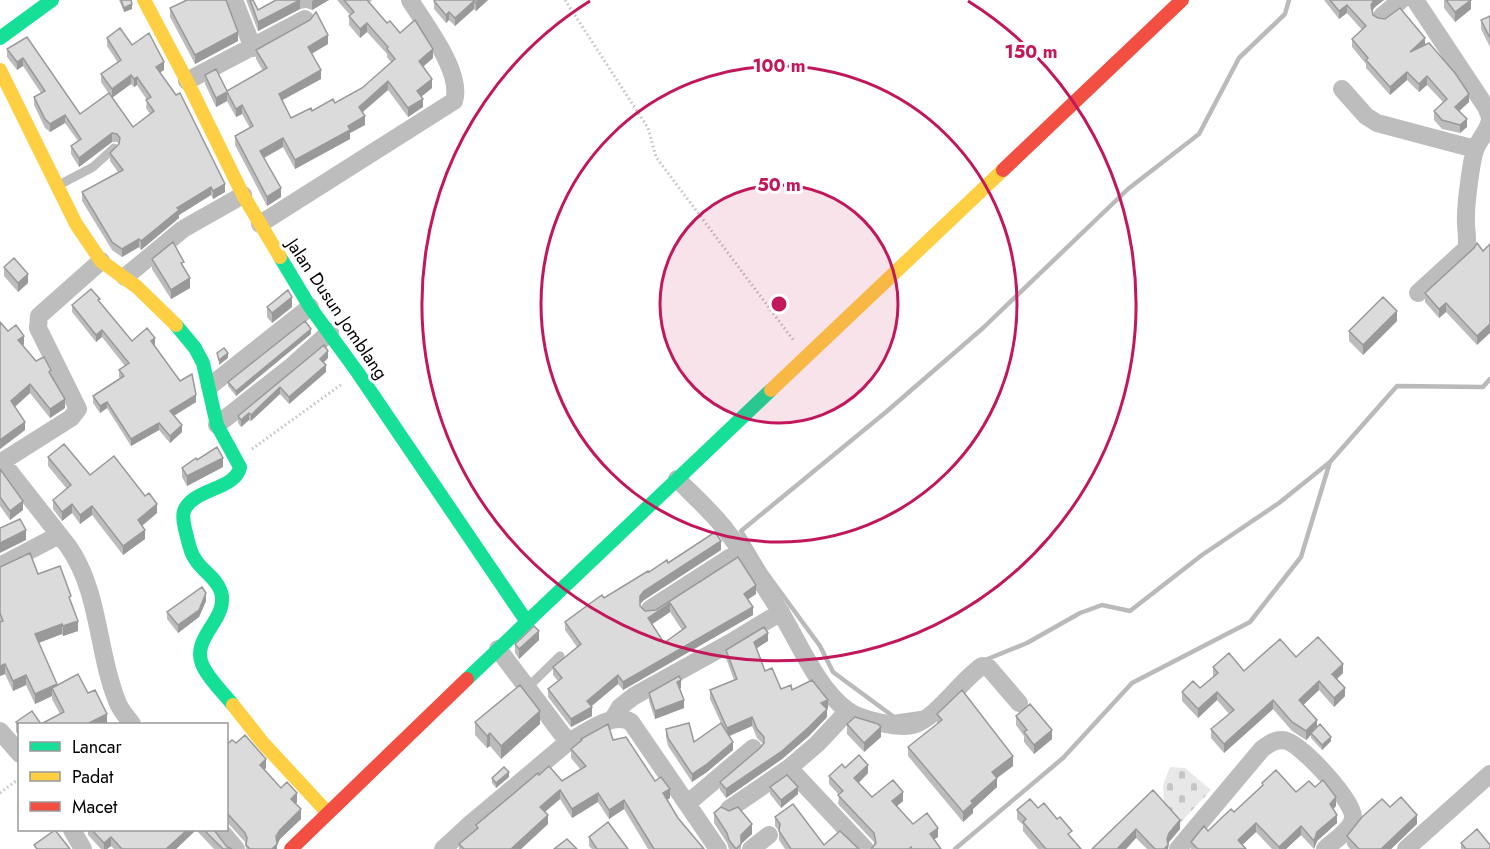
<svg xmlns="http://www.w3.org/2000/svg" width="1490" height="849" font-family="Jost,sans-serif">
	<defs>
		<pattern id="cemetery-stones" width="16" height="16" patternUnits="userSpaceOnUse" patternTransform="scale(1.5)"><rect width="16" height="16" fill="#e8e8e8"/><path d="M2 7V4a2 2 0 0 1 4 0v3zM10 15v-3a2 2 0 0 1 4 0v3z" fill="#c5c5c5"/></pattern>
	</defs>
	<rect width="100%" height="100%" fill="#fff"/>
	<path fill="url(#cemetery-stones)" d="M1170,767L1185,768L1211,790L1166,838L1163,785Z"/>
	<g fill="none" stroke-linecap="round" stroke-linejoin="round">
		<path stroke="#bababa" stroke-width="4.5" d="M985,660L1027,643L1080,613L1102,605L1130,611L1202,555L1279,503L1330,462
			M922,713L894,717L833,672L820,646L765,571L741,531L886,412L983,328L1128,189L1199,134L1239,58L1285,14L1289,0
			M955,849L1063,758L1132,683L1250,622L1301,557L1330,462L1397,386L1483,387L1490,379"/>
		<path stroke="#c2c2c2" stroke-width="3" stroke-dasharray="1.5 3" stroke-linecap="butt" d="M565,0L648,128L656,157L794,341
			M252,449L342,384
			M0,793L20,778"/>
		<path stroke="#bdbdbd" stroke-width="9" d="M59,185L93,167L114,148
			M527,688L560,656"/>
		<path stroke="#bdbdbd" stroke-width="18" d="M234,0L253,48
			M1415,0L1486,107L1490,117
			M1382,16L1401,0
			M187,81L305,19
			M1342,89L1366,116L1377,123L1475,149
			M260,224L454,101C463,72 425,25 410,0
			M125,277L183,229L243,195
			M1418,293L1466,249C1469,238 1465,229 1466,216C1466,203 1471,162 1475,150C1479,139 1488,132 1490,120
			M210,386L310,307
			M217,425L292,366L330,332
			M2,462L68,546C100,591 97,652 117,701C120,710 127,717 132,724
			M0,463L71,418L78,409L38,328L39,316L101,261
			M677,479C693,495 711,511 725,529C745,555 763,584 781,613C799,643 818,689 847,710C858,719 900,729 913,725C936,719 961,680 982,666L989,668L1019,703
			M0,566L59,535
			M650,609L740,551
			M498,649L568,742C586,733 612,711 631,722L718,849
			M613,719L620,707L634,696L730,643L781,612
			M0,731L20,754
			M789,768L865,849
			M688,803L753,748
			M729,809L789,768L817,744L848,711
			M72,830L83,849
			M220,830L236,849
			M443,849L468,826L568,742
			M751,849L769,835
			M1178,849L1262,749C1270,743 1277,738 1287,741C1303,746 1355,802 1353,818C1352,830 1333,841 1325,849
			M1406,849L1490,774"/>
		<path stroke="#16e098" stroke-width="14" d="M0,38L52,0
			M280,257L310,307L358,373L527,622
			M176,325L195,348L203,363L217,425L240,467C236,490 193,488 184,511C182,517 184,523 185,529C188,539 189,551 195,559C202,571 217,578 221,592C229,619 191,637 202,664C208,679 223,692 233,705
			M467,679L771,390"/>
		<path stroke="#ffcf43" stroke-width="14" d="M144,0L187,81L243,195L280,257
			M0,70L76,224L101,261L137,287L176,325
			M771,390L1003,170
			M233,705L263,743L327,812"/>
		<path stroke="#f24e42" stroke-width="14" d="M1003,170L1182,0
			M291,849L467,679"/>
	</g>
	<path fill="#bcbcbc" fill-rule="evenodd" d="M119,0H131L132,9L124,12Z
		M184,0H226L238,41L195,64L170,17V8L185,1Z
		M246,0H253L258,10L276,0H329L312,10L306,8L300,9L258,31Z
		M337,0H372L369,3L387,23L433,58L423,67L432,88L421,97L423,107L408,117L388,90L363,112L365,125L350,133V139L295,169L283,147L264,158L281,197L267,206L235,145V136L250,128L242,114L236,117L227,101L216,107L205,84V75L227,91L263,71L256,59V50L328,44L312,53L321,79L282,100L291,118L335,103L362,88L391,62L387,57V54L367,32L360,38L349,25V16L350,15Z
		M488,0L476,11L474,9L455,26L449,20L446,23L434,9V1Z
		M1324,0H1384L1375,7L1372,11L1373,15L1425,45L1469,102L1459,111L1467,127L1460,133L1442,129L1434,120V111L1443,102L1427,85L1419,92L1407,80L1390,95L1366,68V64L1352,47V39L1362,30L1347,13L1339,19Z
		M1444,0H1471V9L1455,22L1444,8Z
		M1490,16V47L1481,29V20Z
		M27,37L80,114L109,94L101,82V74L118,63L107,46V38L132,45L164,70L160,72L225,192L213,199L211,195L179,215V218L141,250L139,247L122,257L112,250L82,201V192L118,172L110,161V153L119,144L117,142H112L79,167L71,154V146L78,141L65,123L50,132L45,128L34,105V97L41,93L23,66L17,70L7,57V49ZM131,84L134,87L137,85L147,100L146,108L150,114L133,127L112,97Z
		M1483,251L1477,345L1446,312L1439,318L1425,302V293Z
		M152,259L184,269L190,288L171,299L152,269Z
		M4,267L28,283L18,292L4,276Z
		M100,302L132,341L155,345H154L180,381L196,402L174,416L182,432L170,443L159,430L131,446L107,408L100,413L93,403V396L121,378L119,377V370L125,366L102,337L96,342L72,312V305Z
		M267,307H292L272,323L267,317Z
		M1397,321L1363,355L1349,341V331Z
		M0,322L8,331L24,344L23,346L36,361L51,375L65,408L50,418L30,393L15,407L25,430L0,449Z
		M311,334L236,396L228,386V382Z
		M324,345L328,358L323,363L326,372L289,404L280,394L251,421L249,420L241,427L238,423V416Z
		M48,457L90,475L157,513L142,526L145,539L123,555L92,515L80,524L72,513L62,521L53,509V500L67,489L48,466Z
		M197,460L223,467L187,486L182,477V468Z
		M0,469L23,510L10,520L0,506Z
		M721,550L644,600L640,604V606L645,611L656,610L738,557L756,594L748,599L753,615L623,690L618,684L591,706L592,716L571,727L548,697V689L558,681L553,675V667L577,647L565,630V622L649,572L668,563ZM670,612L682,630L664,643L652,624Z
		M0,567L38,574L71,603L78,631L63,636L62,634L39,643L57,685L88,693L107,724H20V736L16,732V722L41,724L60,714L52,699V696L35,704L26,685L13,691L5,674L0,676Z
		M206,601L199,617L178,633L167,619V612Z
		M539,640L519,659L515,653V644Z
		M768,641L757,648L765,671L781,689L792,690L828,708L826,709L827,717L809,736L782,759L726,798L720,790V782L760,748L763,744L757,738L752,726L729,736L733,750L707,772L692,782L668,746L666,737V729L694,742L721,723L710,699V690L734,680L726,658V650Z
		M1296,657L1343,673L1337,679L1345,696L1334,707L1319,690L1303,705L1317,727L1331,741L1322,750L1311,738V735L1306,740L1292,731L1273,709L1224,753L1211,738V729L1229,714L1217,700L1198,718L1182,701V692L1200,688L1213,677V667L1244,671Z
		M679,688L684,708L655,719L649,701V693L681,688Z
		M937,714L1013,766L997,778V787L973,809V813L963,822L908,756V747L937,724Z
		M1016,716L1052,739L1034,754L1024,742V736L1016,725Z
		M475,722L540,724L501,759L490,746L487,748L475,735Z
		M847,724L881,737L864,752L847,734Z
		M581,739L613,740L655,781L670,798L667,800L678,818L704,849H648L624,809L609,819L598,802L572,818L560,799L545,812L548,824L521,849H459V844L476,830V825L539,775L562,781L581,770L571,758V749L581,741Z
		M236,743L266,768L264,770L281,788L297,802L296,804L301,819L280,839L277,845V849H246L245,842L226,821V745Z
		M868,773L859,783L872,797L903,801L897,806L913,824L938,837L934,839L941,849H871L874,845V842L838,804L839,795L829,784V776Z
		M509,777L496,788L492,783V778Z
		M1262,783L1296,792L1315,787L1336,806L1333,809L1337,823L1317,841L1314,849L1301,835L1286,849H1272L1256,832L1242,845L1246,849H1191V842L1208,831L1234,812L1262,787Z
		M770,787L798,794L781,808L770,794Z
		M1153,790L1180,829L1169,842L1168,849H1147L1136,838L1126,849H1092Z
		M1390,807L1417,824L1391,849H1350L1347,845V836Z
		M1038,808L1072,839L1082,849H1038L1023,831V825L1017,819V810Z
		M714,813L752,834L741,844V849H729L727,843L714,823Z
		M775,817L824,845L859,849H785L779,840V831L775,826Z
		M88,830H214L227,847L232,849H214L196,830L176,849H114L111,846L107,849H101L88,835Z
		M589,837L628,849H592L589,846Z
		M1461,843L1490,849H1461Z"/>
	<path fill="#999" d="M300,0V9L258,31V22Z
		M314,0H329L312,10V1Z
		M479,0H488L476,11V3Z
		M1374,0H1384L1375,7L1371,13V5Z
		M1471,0V9L1455,22V12Z
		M474,1V9L455,26V18Z
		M132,4V9L124,12V8Z
		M1347,5V13L1339,19V11Z
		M449,12V20L446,23V15Z
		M367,23V32L360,38V29Z
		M238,32V41L195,64V55Z
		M328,35V44L308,56V47Z
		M1425,38V46L1410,52Z
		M433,49V58L419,70V61Z
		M23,58V66L17,70V62Z
		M164,62V70L156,75V67Z
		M321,70V79L279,102V94Z
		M1407,72V80L1390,95V87Z
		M131,75V84L112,98V89Z
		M1427,76V85L1419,92V84Z
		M137,77V85L134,87V79Z
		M432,79V88L417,100V91Z
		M388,81V90L359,115V107Z
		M227,92V101L216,107V98Z
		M1469,94V102L1455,115V107Z
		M423,99V107L408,117V108Z
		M242,105V114L236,117V109Z
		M65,115V123L50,132V124Z
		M365,116V125L350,133V139L295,169V160L348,126Z
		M1467,119V127L1460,133V125Z
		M112,133V142L79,167V158Z
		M283,138V147L260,160V151Z
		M225,184V192L213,199V191Z
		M211,187V195L179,215V218L141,250V241L177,208Z
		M281,188V197L267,206V197Z
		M139,239V247L122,257V249Z
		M28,274V283L18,292V283Z
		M190,278V288L171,299V290Z
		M292,297V307L272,323V313Z
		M1446,303V312L1439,318V309Z
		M1397,311V321L1363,355V345Z
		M1490,324V333L1477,345V336Z
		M311,329V334L236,396V391Z
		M102,330V337L96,342V335Z
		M24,336V344L18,349V340Z
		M155,338V345L151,348V341Z
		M328,351V358L320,366V359Z
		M228,353V358L219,365V360Z
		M326,365V372L289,404V397Z
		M30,384V393L11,410V401Z
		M280,387V394L251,421V415Z
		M196,395V402L170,418V411Z
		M65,399V408L50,418V409Z
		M107,402V408L100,413V406Z
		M249,413V420L241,427V420Z
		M25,422V430L0,449V440Z
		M159,423V430L131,446V439Z
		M182,425V432L170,443V436Z
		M223,458V467L187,486V476Z
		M23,501V510L10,520V511Z
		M72,504V513L62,521V512Z
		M157,504V513L138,529V520Z
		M92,506V515L80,524V515Z
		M26,530V540L0,553V543Z
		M145,530V539L123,555V546Z
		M721,541V550L644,600L640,604V596L644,591Z
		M756,585V594L744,602V594Z
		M206,593V601L199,617L178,633V625Z
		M670,603V612L648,627V618Z
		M753,607V615L623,690V682Z
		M78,621V631L63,636V626Z
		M62,624V634L35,644V634Z
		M539,631V640L519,659V649Z
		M768,633V641L754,650V642Z
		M5,664V674L0,676V666Z
		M1343,664V673L1332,683V674Z
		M26,675V685L13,691V681Z
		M618,675V684L587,710V701Z
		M681,680V688L677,690V682Z
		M1319,681V690L1299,709V700Z
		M57,684V694L52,688V696L35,704V694Z
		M1345,688V696L1334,707V698Z
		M1217,692V700L1198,718V709Z
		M684,700V708L655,719V711Z
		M828,700V708L821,711V703Z
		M1273,700V709L1224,753V744Z
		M592,707V716L571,727V719Z
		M827,709V717L809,736L782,759L726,798V789Z
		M540,711V724L501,759V746Z
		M107,714V724H87Z
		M752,717V726L727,737V728Z
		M1317,720V729L1311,733V735L1306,740V731Z
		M881,727V737L864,752V743Z
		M1052,730V739L1034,754V745Z
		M490,733V746L487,748V736Z
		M1331,737V741L1322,750V745Z
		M733,742V750L707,772L692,782V774Z
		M1013,756V766L997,778V787L973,809V813L963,822V812L992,772Z
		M266,759V768L260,775V765Z
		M868,765V773L854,787V778Z
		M509,772V777L496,788V783Z
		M798,787V794L781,808V800Z
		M670,789V798L663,803V793Z
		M560,790V799L540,816V807Z
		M903,792V801L892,810V801Z
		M297,793V802L291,808V799Z
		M598,793V802L572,818V809Z
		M1336,797V806L1330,812V804Z
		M624,800V809L609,819V810Z
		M301,809V819L280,839L277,845V849H272L280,830Z
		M548,815V824L521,849H511Z
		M1337,815V823L1317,841L1314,849V841L1317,832Z
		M1417,815V824L1391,849H1381Z
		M1180,820V829L1169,842L1168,849H1164L1169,833Z
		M1256,823V832L1238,849V840Z
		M752,824V834L741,844V835Z
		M1301,826V835L1286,849H1279V847Z
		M938,828V837L930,842V834Z
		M1136,829V838L1126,849H1117Z
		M187,830H196L176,849H166Z
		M111,837V846L107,849H104V843Z"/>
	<path fill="#dbdbdb" stroke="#999" stroke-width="1.5" fill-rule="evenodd" d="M121,0H131L132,4L124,8Z
		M187,0H226L238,32L195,55L170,8Z
		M250,0H253L258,10L276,0H300L258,22Z
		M344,0H367L387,23L390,21L400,33L415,20L433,49L419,61L432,79L417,91L423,99L408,108L388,81L359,107L365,116L348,126L350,130L295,160L283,138L260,151L281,188L267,197L235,136L253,126L242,105L236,109L227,92L216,98L205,75L216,69L227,91L267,68L256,50L310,20L316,12L328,35L308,47L321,70L279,94L291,118L311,108L312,111L333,99L335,103L362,88L395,59L387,49L388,47L367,23L360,29L349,16L354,12Z
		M435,0H479L476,3L474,1L455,18L449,12L446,15L434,1Z
		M1330,0H1374L1371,5L1373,15L1378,18L1385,19L1400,8L1425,38L1410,52L1429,43L1455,73L1469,94L1455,107L1467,119L1460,125L1442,120L1434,111L1447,99L1427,76L1419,84L1407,72L1390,87L1366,60L1368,58L1352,39L1366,26L1347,5L1339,11Z
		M1446,0H1471L1455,12Z
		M1490,16V38L1481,20Z
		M120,28L132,45L149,33L164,62L156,67L176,95L180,93L225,184L213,191L211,187L177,208L179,210L141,241L139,239L122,249L112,242L82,192L123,170L110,153L119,144L120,138L117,134L112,133L79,158L71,146L81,139L65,115L50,124L45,119L34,97L45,91L23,58L17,62L7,49L27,37L80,114L109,93L133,127L154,111L146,100L151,97L137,77L134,79L131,75L112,89L101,74L121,60L107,38Z
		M173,242L184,262L181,263L190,278L171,290L152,259Z
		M1477,243L1483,251L1490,244V324L1477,336L1446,303L1439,309L1425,293L1474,248Z
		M14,258L28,274L18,283L4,267Z
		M91,289L100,299L98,300L132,341L147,328L155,338L151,341L180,381L192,374L196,395L170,411L182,425L170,436L159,423L131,439L107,402L100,406L93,396L124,376L119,370L129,363L102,330L96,335L72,305Z
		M288,290L292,297L272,313L267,307Z
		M1383,297L1397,311L1363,345L1349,331Z
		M305,321L311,329L236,391L228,382Z
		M0,322L8,331L16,325L24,336L18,340L36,361L44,357L51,370L49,372L65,399L50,409L30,384L11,401L25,422L0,440Z
		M324,345L328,351L320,359L326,365L289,397L280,387L251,415L249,413L241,420L238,416Z
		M224,348L228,353L219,360L217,353Z
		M64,444L90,475L114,456L145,496L149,493L157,504L138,520L145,530L123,546L92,506L80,515L72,504L62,512L53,500L71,485L48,457Z
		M217,447L223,458L187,476L182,468L196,458L197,460Z
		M0,469L23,501L10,511L0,497Z
		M20,519L26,530L0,543V528Z
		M715,532L721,541L644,591L640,596V606L645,611L656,610L738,557L756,585L744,594L753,607L623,682L618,675L587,701L592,707L571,719L548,689L562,678L553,667L581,644L565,622L592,602L602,595L604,598L648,571L649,572L667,560L668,563ZM670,603L686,627L664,643L648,618Z
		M30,553L38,574L60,566L71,596L69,597L78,621L63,626L62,624L35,634L57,684L35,694L26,675L13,681L5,664L0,666V622L3,621L0,613V567Z
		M202,587L206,593L199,610L178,625L167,612Z
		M534,626L539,631L519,649L515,644Z
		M764,627L768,633L754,642L765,671L772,668L781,689L791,685L792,690L812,680L828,700L821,703L827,709L809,727L782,751L726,789L720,782L760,748L764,743V737L757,729L752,717L727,728L710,690L737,679L726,650Z
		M1318,637L1343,664L1332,674L1345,688L1334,698L1319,681L1299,700L1317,720L1306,731L1292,722L1273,700L1224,744L1211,729L1234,710L1217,692L1198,709L1182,692L1193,681L1200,688L1218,673L1213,667L1229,653L1244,671L1280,639L1296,657Z
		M78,674L88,693L95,690L107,714L87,724H20V726L16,722L32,711L41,724L64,712L52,688Z
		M679,676L681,680L677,682L684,700L655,711L649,693Z
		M520,685L540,711L501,746L490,733L487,736L475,722Z
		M962,690L1013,756L992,772L997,778L971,801L973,803L963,812L908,747L942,720L937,714Z
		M1030,704L1052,730L1034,745L1024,732L1027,730L1016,716Z
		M855,717L878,724L881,727L864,743L847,724Z
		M689,723L694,742L721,723L733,742L707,764L692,774L668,738L666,729Z
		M608,724L613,740L626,737L655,781L661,777L670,789L663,793L678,818L704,849H654L624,800L609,810L598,793L572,809L560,790L540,807L548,815L511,849H464L459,844L478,828L476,825L538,773L539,775L549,766L562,781L586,766L571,749L582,740L581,739Z
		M1320,724L1331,737L1322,745L1311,733Z
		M245,735L266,759L260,765L281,788L287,782L297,793L291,799L301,809L280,830L276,836L277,844L272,849H250L246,845L247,838L245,833L226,812V745L232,740L236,743Z
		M859,755L868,765L854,778L872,797L893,780L903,792L892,801L913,824L927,813L938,828L930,834L941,849H912L911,847L909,849H871L876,843L874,833L838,795L843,791L829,776L842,764L845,768Z
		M504,767L509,772L496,783L492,778Z
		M1276,770L1296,792L1309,781L1315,787L1323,780L1336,797L1330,804L1337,815L1317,832L1314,841L1301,826L1279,847L1256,823L1238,840L1246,849H1198L1191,842L1204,826L1208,831L1231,809L1234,812L1263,785L1262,783Z
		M787,775L798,787L781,800L770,787Z
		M1153,790L1180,820L1169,833L1167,839L1168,845L1164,849H1155L1136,829L1117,849H1092Z
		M1401,797L1417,815L1381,849H1359L1347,836L1362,817L1382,799L1390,807Z
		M1030,799L1038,808L1044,803L1057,819L1060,817L1072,831L1068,834L1081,849H1046L1023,822L1026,819L1017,810Z
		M793,804L824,845L840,831L859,849H791L779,831L780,824L775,817Z
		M721,807L729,811L738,807L752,824L741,835V844L736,849L729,840L727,833L714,813Z
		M608,822L628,849H597L589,837Z
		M1477,829L1490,845V849H1466L1461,843Z
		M55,830L70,849H37L34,845Z
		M92,830H187L166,849H122L111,837L104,843Z
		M204,830H214L227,847L232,849H223Z
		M567,839L577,849H554Z"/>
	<circle cx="779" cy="304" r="119" fill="#c2185b" fill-opacity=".12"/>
	<g fill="none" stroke="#c2185b" stroke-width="3">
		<circle cx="779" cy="304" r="119"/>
		<circle cx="779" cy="304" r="238"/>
		<path d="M968 1A357 357 0 1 1 590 1"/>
	</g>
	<g text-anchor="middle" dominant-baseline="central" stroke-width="6" stroke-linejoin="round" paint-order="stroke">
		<g font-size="18" fill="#000" stroke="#fff">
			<text transform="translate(337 309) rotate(56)">Jalan Dusun Jomblang</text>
		</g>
	</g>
	<circle cx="779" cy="304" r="9" fill="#c2185b" stroke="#fff" stroke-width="3"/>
	<g font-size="18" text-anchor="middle" font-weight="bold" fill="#c2185b" stroke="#fff" stroke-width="6" stroke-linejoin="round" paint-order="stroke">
		<text x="1031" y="58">150 m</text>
		<text x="779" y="72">100 m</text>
		<text x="779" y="191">50 m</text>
	</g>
	<rect x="18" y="723" width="210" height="108" fill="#ffffff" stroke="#999999" stroke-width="1.5"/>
	<rect x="30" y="742" width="30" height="9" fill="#16e098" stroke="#999999" stroke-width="1.5"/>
	<text x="72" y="753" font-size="18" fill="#000000">Lancar</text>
	<rect x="30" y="772" width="30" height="9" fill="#ffcf43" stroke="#999999" stroke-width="1.5"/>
	<text x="72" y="783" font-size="18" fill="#000000">Padat</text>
	<rect x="30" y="802" width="30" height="9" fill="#f24e42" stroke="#999999" stroke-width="1.5"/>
	<text x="72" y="813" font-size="18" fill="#000000">Macet</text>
</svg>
